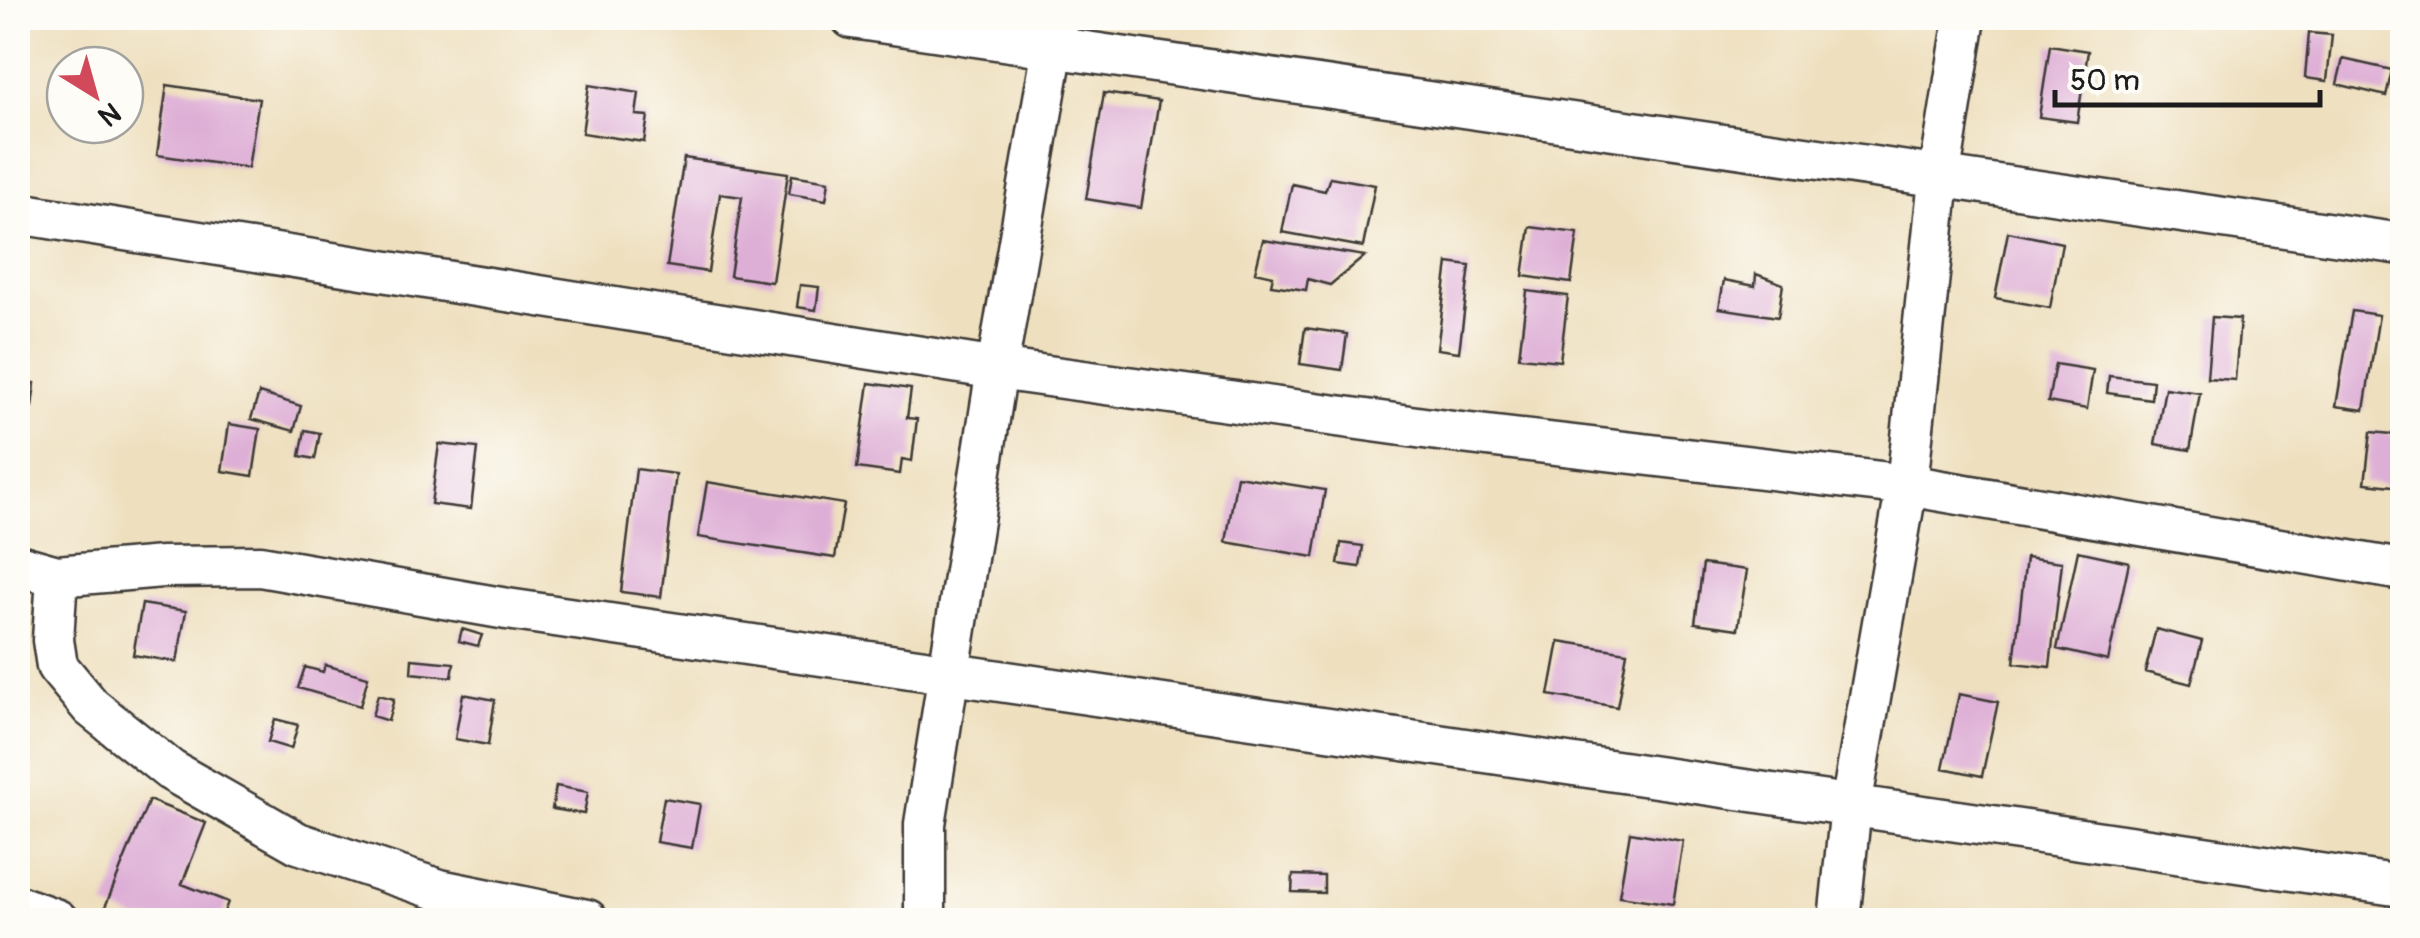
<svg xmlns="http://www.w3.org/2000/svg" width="2420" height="938" font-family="Pangolin,sans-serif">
	<rect width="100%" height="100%" fill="#fdfcf7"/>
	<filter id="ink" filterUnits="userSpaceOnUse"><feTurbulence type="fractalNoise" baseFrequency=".01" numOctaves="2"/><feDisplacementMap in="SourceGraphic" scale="20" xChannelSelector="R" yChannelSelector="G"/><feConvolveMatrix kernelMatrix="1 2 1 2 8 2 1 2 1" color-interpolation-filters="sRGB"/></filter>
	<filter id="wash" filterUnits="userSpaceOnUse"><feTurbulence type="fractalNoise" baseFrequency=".0048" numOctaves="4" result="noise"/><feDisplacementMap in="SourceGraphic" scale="40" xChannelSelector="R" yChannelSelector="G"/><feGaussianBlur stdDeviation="2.25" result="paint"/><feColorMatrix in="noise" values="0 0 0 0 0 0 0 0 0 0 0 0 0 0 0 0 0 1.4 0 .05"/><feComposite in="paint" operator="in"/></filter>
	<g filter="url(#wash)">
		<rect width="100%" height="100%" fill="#eedfbe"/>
		<g id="blocks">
			<path fill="#deafd6" d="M2309,33L2332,35L2327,81L2305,78Z
				M2050,45L2088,51L2077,122L2039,117Z
				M2343,59L2392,70L2386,96L2337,84Z
				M167,85L259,99L248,168L157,155Z
				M589,85L639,93L636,115L648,116L644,142L582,133Z
				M1104,93L1159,101L1141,208L1086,199Z
				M684,158L788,173L772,282L730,276L742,197L720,194L708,272L667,266Z
				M792,175L829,181L826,200L789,194Z
				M1330,177L1375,185L1363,247L1282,232L1292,184L1325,191Z
				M1530,227L1578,233L1571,283L1523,276Z
				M2008,232L2062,243L2050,308L1995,298Z
				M1263,240L1365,256L1330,285L1308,279L1306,290L1271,285L1273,276L1255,272Z
				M1448,263L1470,266L1459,352L1437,349Z
				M1756,274L1783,284L1778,317L1719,308L1724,280L1755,286Z
				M800,285L819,287L816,310L797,307Z
				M1527,291L1568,296L1560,361L1519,357Z
				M2352,311L2379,315L2364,410L2336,406Z
				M2212,317L2240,319L2235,380L2207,378Z
				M1305,328L1347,334L1342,370L1300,364Z
				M2055,364L2093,370L2087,409L2048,402Z
				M2109,376L2153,381L2151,399L2107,393Z
				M18,381L35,383L32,407L18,405Z
				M869,383L911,389L907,418L917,419L912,461L902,459L900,474L857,468Z
				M2165,388L2200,393L2190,450L2155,444Z
				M259,393L301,406L294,431L251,419Z
				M229,424L260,429L253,476L222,471Z
				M305,430L320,433L315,459L300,456Z
				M2371,432L2402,435V487L2365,483Z
				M439,444L478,448L471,509L431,504Z
				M636,469L676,474L661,597L621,592Z
				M1237,476L1325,490L1314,557L1226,542Z
				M707,482L844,504L835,558L698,537Z
				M1341,543L1363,546L1360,567L1338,564Z
				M2078,551L2129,562L2108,661L2057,649Z
				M2026,557L2062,562L2050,667L2014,663Z
				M1703,564L1747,570L1738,629L1695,623Z
				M142,604L186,611L177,662L133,655Z
				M462,629L482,635L478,646L459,641Z
				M2156,629L2202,641L2191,684L2145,672Z
				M1559,641L1627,652L1617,707L1549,695Z
				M412,659L454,663L452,677L411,673Z
				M325,665L368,677L360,706L298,688L305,667L323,672Z
				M463,694L495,700L488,745L455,739Z
				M1959,694L1998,702L1982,776L1943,768Z
				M378,695L394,699L388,721L372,716Z
				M275,719L298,725L291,749L268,742Z
				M556,786L588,792L584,814L552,809Z
				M664,798L700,804L692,848L656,842Z
				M149,800L206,823L182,884L228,902L221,920H139L105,907Z
				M1630,832L1683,841L1673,904L1619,896Z
				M1293,875L1324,876V893L1292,892Z"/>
		</g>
	</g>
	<g filter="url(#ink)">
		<use href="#blocks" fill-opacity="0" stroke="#3c3934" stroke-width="2.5"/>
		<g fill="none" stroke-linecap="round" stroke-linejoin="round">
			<defs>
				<path id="street" d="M852,18L2402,244
					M18,213L997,369L1453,432L1907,485L2402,570
					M18,565L57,576L162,567L260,566L507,609L2402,886
					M57,576L53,640L57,666L91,707L170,770L298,843L440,890L587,920
					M18,906L57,920
					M925,920V824L997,369L1058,18
					M1839,920L1851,806L1907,485L1939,179L1965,18"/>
			</defs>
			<use href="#street" stroke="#3c3934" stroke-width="45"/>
			<use href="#street" stroke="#fff" stroke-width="40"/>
		</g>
	</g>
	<rect width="2420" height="938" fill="none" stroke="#fdfcf7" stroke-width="60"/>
	<g transform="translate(95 95) rotate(143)"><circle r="48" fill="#fdfcf7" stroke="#a3a29f" stroke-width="2.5"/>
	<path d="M0-8L18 38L0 25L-18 38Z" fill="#d1495b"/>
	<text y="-15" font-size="28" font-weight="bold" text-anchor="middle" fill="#1c1c1c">N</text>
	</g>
	<path d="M2055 90v15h265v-15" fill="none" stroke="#1c1c1c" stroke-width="5"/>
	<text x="2070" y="90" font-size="30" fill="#1c1c1c" stroke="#fdfcf7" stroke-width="8" paint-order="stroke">50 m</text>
</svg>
